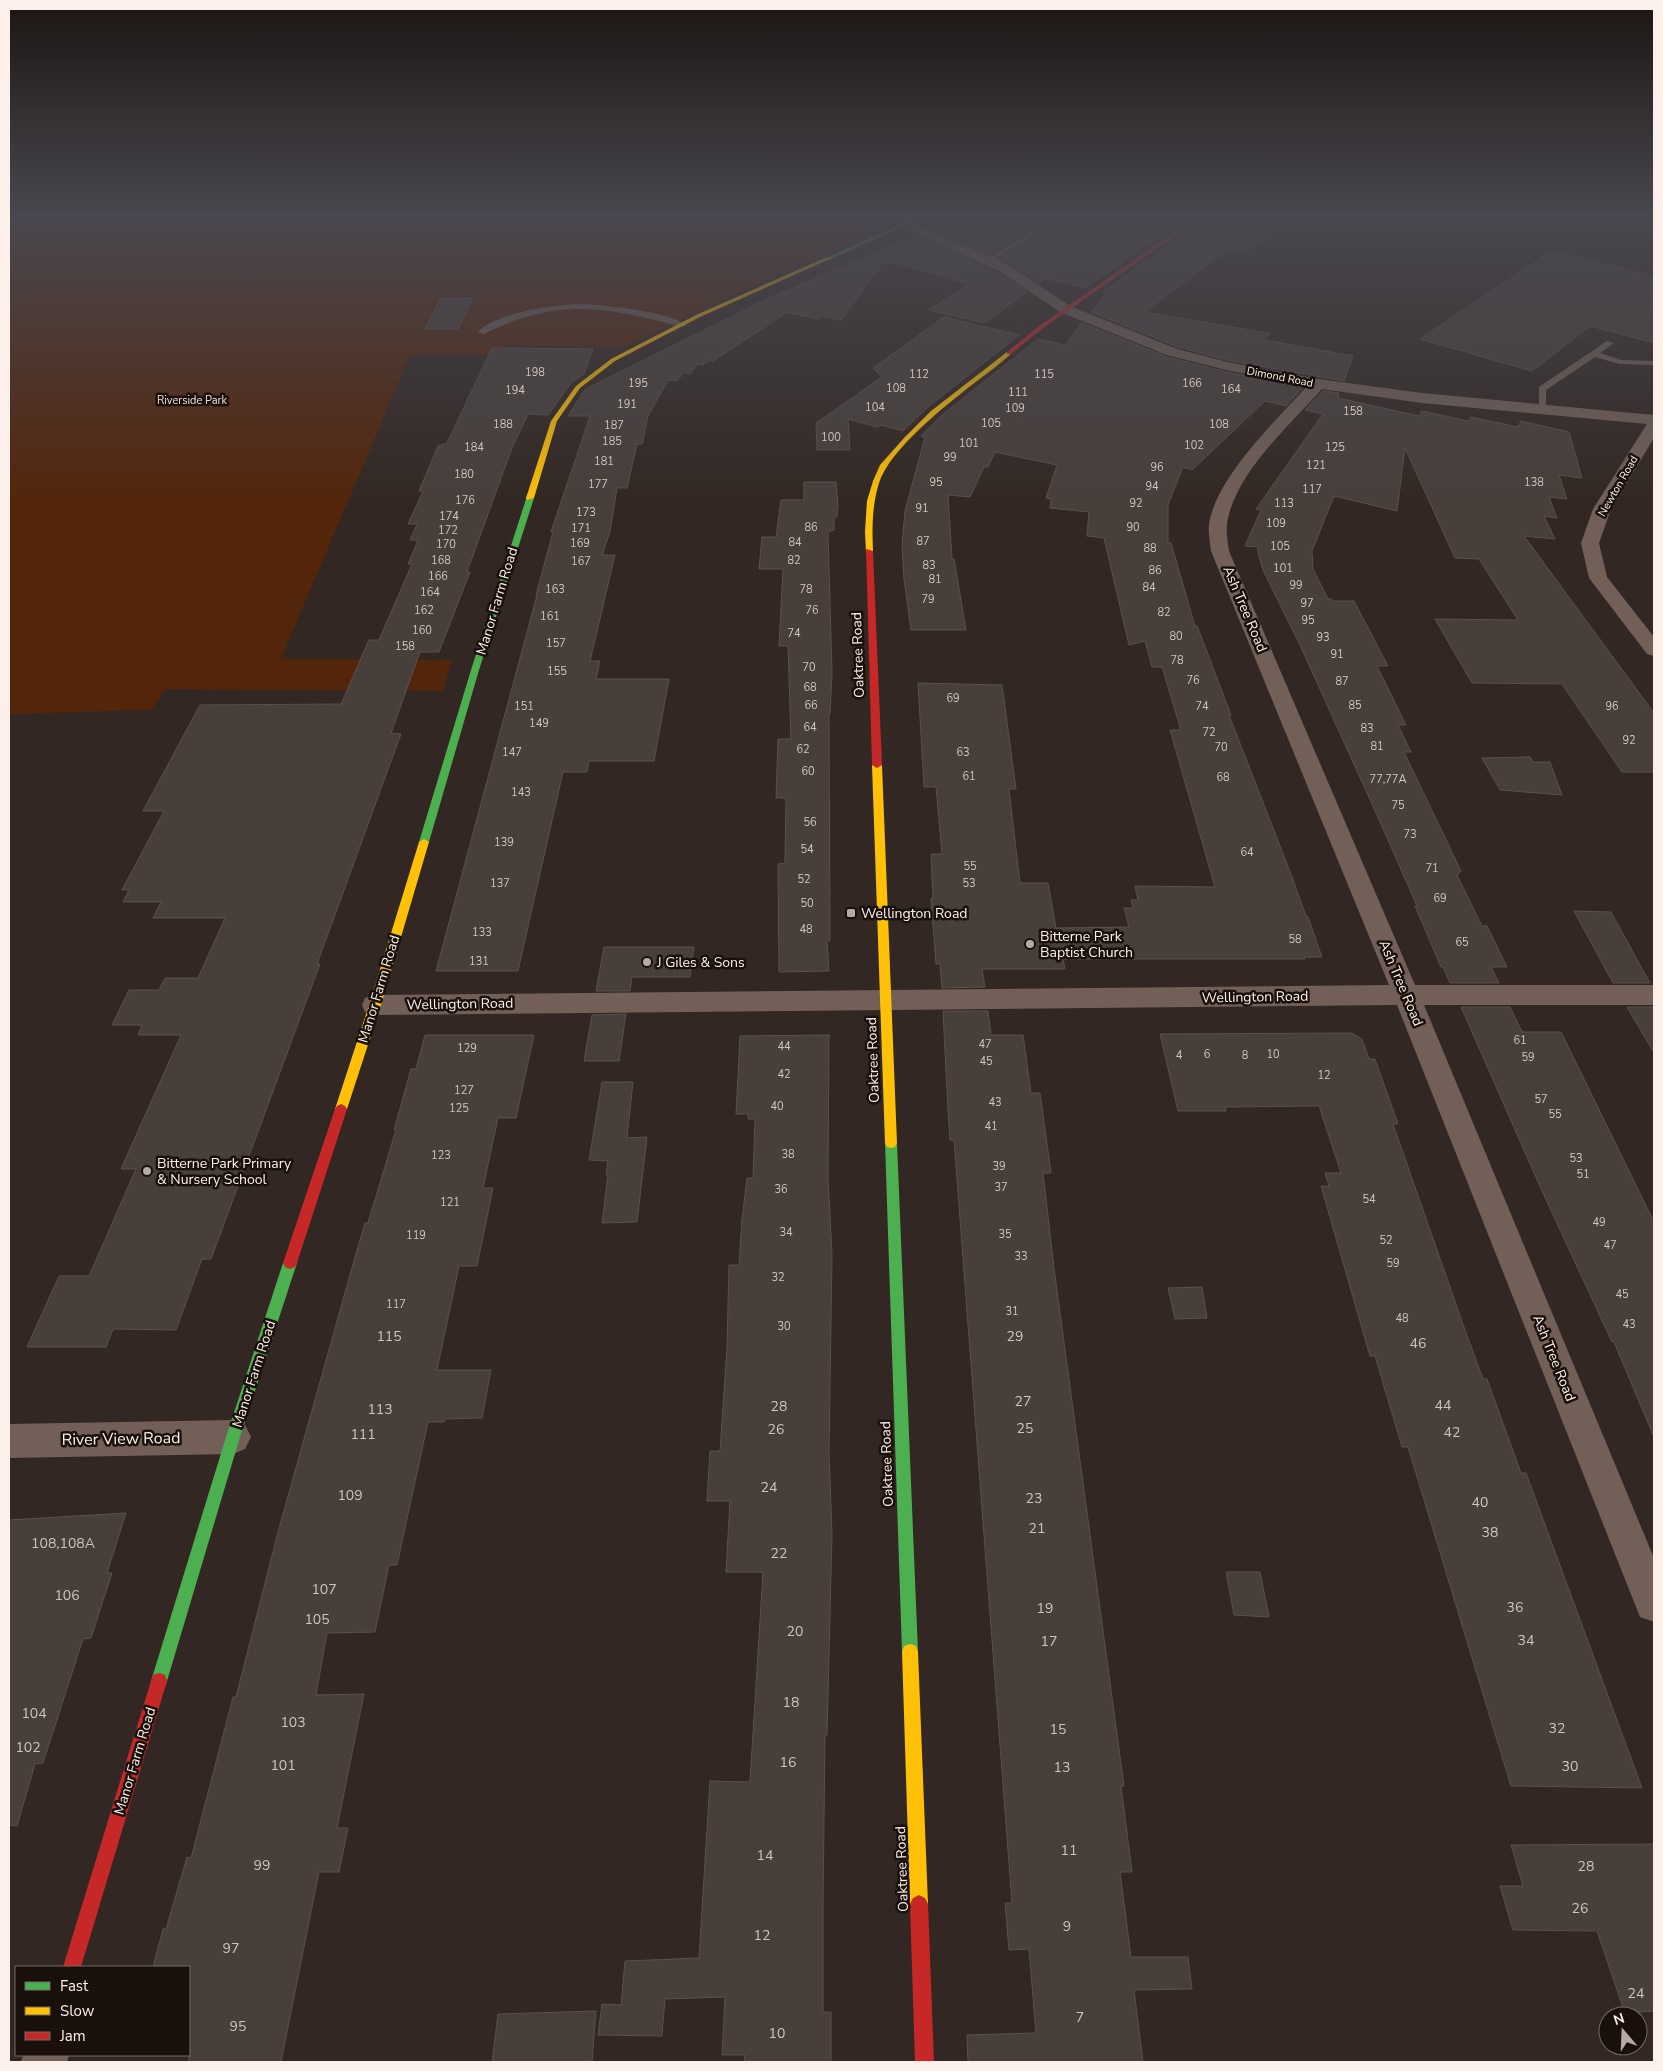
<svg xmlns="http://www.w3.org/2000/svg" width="1663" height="2071" font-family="'Nunito Sans',sans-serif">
	<rect width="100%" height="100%" fill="#322722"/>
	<path fill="#53250b" d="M9,215H904L624,347L507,345L502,355H410L281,659L452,660L443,691L165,689L152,710L9,714Z"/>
	<path fill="#483f3b" stroke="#5a504c" d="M966,215H1052L991,255L932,230Z
		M1066,215H1190L1085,288L1046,278L1039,283L1010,263L999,259Z
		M1211,215H1246L1287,224L1245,253L1228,249L1145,312L1261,332L1269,334L1265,340L1353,356L1344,381L1231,361L1178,347L1091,312L1106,293L1103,292Z
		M916,236L998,273L1027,292L984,323L929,310L969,284L885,260L841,320L822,316L819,319L785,312L786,313L713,361L710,360L703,365L698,364L690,374L683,373L677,381L668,380L648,416L642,444H637L627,488H617L610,532L602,555H615L590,661H600L596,679H669L654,761H589L587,772H563L518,971H436L537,595H536L553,532H551L590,416H568L584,391L590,387L755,305H753Z
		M1552,251L1654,276V343L1590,326L1532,371L1420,339Z
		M441,298H473L458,329H425Z
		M944,317L1019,335L928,407L903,431L881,425L878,427L848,419L850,450H817L816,423L882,377L873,368Z
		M1082,323L1167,357L1231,373L1303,387L1286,406L1265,401L1192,470L1183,467L1168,505V543H1171L1195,626H1197L1206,649L1231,715H1229L1289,869L1306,916L1308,917L1322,957H1304L1305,959H1063L1065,969H982L985,987L942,988L940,964H936L931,898H933L931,854H942L936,787H924L918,683L1002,685L1016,789H1009L1020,883H1048L1056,928L1129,927L1124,908H1133L1131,900H1138L1135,886L1215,887L1170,730H1181L1162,667H1152L1145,641L1129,645L1104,538L1087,536L1089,512L1050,508L1051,499L1046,498L1057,465L995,452L988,467H984L970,497L948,495L952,559H954L966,630H911L904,579L902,544L905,511L925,437L921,436L942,415L1038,339L1065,345Z
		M492,348L593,349L584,374L571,383L548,415L528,414L512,448L467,572H470L439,652H420L391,733L401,734L317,964H320L211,1259H202L176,1330L113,1329L106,1347H27L59,1276H89L136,1169H121L181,1035H138L142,1025H112L129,990H159L165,978H198L225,918H153L161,902H123L129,890H122L164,811H143L200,705L341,704L369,640H379L412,564H408L418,540H410L417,524H408L423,491H419L438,446L447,443Z
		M1323,391L1339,393L1338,398L1419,416L1422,411L1468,421L1471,417L1518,427L1521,421L1569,432L1582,478L1559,475L1567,499L1549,497L1557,518L1544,516L1555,539L1524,536L1654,713V772H1622L1562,684L1472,683L1435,619L1518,620L1479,559L1455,558L1405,448L1397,511L1334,496L1312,551L1313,569L1328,599H1332L1333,601H1354L1388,666H1377L1406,725H1398L1411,752H1404L1461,871L1457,875L1482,926H1487L1507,967H1491L1499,983H1450L1443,967H1441L1415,906H1417L1377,815L1299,643L1264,572L1258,554V547L1245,546L1261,510L1256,509L1323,414L1305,410Z
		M804,482H836L838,505L837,517H834V530L828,532L832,673L830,714H829L830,941H827L829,971L779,972L778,864L785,863L786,798H776L778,739H791L788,646H779L783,569H759L762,537H776L781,500H804Z
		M1530,757L1533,762H1550L1562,795L1500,790L1482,758Z
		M1574,911L1611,912L1650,983H1613Z
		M604,947H694L690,977H632L630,991H596Z
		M1461,1007H1510L1522,1032H1561L1654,1222V1437L1614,1342H1612L1542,1191Z
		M1627,1007H1654V1053Z
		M943,1011H988L991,1035H1023L1031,1093H1040L1051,1173H1043L1054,1268L1124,1786H1121L1132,1872H1120L1131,1957H1188L1192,1989L1134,1990L1143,2062H968L967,2035L1036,2033L1029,1949L1009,1950L1005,1903H1012L954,1140H950L948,1111Z
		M626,1014L619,1061H584L592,1015Z
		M1352,1033L1362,1039L1369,1059H1375L1398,1124H1393L1465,1330L1483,1379H1487L1521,1473H1526L1642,1788L1511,1786L1408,1447H1402L1375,1356H1370L1321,1186H1329L1325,1173H1341L1319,1106L1225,1107L1226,1111H1178L1160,1034Z
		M425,1035H534L516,1118H498L483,1188H493L477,1266H459L437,1370H491L482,1418L445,1419L444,1422H428L397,1565H389L375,1632L327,1633L316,1695L364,1694L337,1828H348L339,1872H319L281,2062H189V1967H153L163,1929H166L187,1857L191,1858L233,1697H236L278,1532L353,1264L365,1223H368L396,1130H394L411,1069H416Z
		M829,1035L828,1177L832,1255L829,1453L832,1534L827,1735H825L823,1906V2012H831V2062H744L745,2055H722L725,1997L665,1999L662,2036L598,2035L602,2004L621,2005L625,1961L699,1958L710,1781L750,1782L763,1572H726L730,1501H707L710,1451H720L727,1347L729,1265H739L742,1219L747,1178H753L755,1119H748V1114H736L740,1036Z
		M602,1082H633L627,1138L647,1137L637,1222L602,1223L608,1175H606L608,1161L589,1160Z
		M1202,1287L1207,1318L1175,1319L1168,1288Z
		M126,1513L107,1573H112L91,1638L83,1639L43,1763L35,1764L17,1826L9,1825V1520Z
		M1226,1572H1260L1269,1617L1234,1615Z
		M1654,1844V2011L1625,2013L1597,1931L1513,1930L1500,1886H1523L1511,1845Z
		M596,2011L592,2062H492L498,2014Z"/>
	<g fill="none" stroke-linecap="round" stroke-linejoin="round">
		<path fill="#726058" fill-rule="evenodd" d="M1056,215H1064L991,262L985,261Z
			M580,304C604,305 667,311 686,325L682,327C606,307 557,297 484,334L477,332C502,311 548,306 580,304Z
			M1607,341L1614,343L1600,353L1621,360L1654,361V365L1620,364L1595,357L1546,390V409L1539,411V387Z"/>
		<path fill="#726058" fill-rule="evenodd" d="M907,221L1009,265L1070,306L1177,349L1231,363L1318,379L1422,393L1654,415V438L1611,509L1599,543L1607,577L1654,637V656L1647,654L1589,578L1581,543L1593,509L1647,424L1422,403L1322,389C1290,425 1234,474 1227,524C1226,533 1228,542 1229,551L1415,985H1654V1005H1424L1654,1558V1622L1640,1617L1397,1005L375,1015L365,1012L362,1005L365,998L375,995L1389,985L1211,551C1210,542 1208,533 1209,524C1217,476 1275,422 1307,386L1231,371L1167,355L1060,312L999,271L903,228L901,225L903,222Z
			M233,1420L245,1425L251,1437L245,1449L233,1454L9,1458V1424Z
			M23,2055H69L67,2062H21Z"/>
		<path fill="#4caf50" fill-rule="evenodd" d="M922,215H929L831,259L826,258Z
			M527,496L534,498L479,670L429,842L427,844H421L419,842L471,670Z
			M891,1138L895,1139L897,1143L918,1652L916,1658L910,1660L904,1658L902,1652L885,1143L887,1139Z
			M290,1257L295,1259L297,1263L240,1437L167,1681L165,1687L159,1689L153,1687L151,1681L226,1437L283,1263L285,1259Z"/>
		<path fill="#ffc107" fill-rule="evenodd" d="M827,257L832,258L700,317L615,361L580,388L557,421L534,498L527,500L526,498L551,421L576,386L611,359L696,315Z
			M1007,352L1012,353C1000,364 986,374 973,384C945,406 890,449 879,483C872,505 872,528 873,551L866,553L865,531L867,501L873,481L880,465L904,438L931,411Z
			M877,762L882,765L897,1143L895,1147L891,1148L887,1147L885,1143L872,765Z
			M424,839L429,842L381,1005L347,1109L345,1112L341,1114L337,1112L335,1109L369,1005L419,842Z
			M910,1644L916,1646L918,1652L928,1904L925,1910L919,1913L913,1910L910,1904L902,1652L904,1646Z"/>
		<path fill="#c62828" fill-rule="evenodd" d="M1199,215H1205L1043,328L1011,354H1007V352L1039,326Z
			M866,549L873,551L882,765L877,768L872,765Z
			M341,1104L345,1106L347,1109L297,1263L295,1267L290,1269L285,1267L283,1263L335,1109L337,1106Z
			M159,1673L165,1675L167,1681L81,1967H63L151,1681L153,1675Z
			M919,1895L925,1898L928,1904L934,2062H915L910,1904L913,1898Z"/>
	</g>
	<linearGradient id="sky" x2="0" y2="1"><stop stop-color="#1c1513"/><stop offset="0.43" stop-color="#49474f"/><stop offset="1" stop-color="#49474f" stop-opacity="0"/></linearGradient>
	<rect width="1663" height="505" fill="url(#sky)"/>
	<g fill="#b6aaa4" stroke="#19100c" stroke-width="2">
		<rect x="846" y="908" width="10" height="10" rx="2.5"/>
		<circle cx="1030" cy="944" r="5"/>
		<circle cx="647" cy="962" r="5"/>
		<circle cx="147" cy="1171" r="5"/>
	</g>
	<g text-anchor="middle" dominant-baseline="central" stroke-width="5" stroke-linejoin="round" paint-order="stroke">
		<g font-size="11" fill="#d0c4be">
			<text x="535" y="372">198</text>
			<text x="919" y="374">112</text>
			<text x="1044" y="374">115</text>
			<text x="638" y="383">195</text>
			<text x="1192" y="383">166</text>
			<text x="896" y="388">108</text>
			<text x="1231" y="389">164</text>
			<text x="515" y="390">194</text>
			<text x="1018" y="392">111</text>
			<text x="627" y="404">191</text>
			<text x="875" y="407">104</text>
			<text x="1015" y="408">109</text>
			<text x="1353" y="411">158</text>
			<text x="991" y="423">105</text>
			<text x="503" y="424">188</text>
			<text x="1219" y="424">108</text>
			<text x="614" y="425">187</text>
			<text x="831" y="437">100</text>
			<text x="612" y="441">185</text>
			<text x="969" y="443">101</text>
			<text x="1194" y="445">102</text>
			<text x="474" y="447">184</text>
			<text x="1335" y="447">125</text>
			<text x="950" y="457">99</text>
			<text x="604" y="461">181</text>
			<text x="1316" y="465">121</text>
			<text x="1157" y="467">96</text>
			<text x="464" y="474">180</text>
			<text x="936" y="482">95</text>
			<text x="1534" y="482">138</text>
			<text x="598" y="484">177</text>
			<text x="1152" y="486">94</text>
			<text x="1312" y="489">117</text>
			<text x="465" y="500">176</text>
			<text x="1136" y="503">92</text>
			<text x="1284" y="503">113</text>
			<text x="922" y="508">91</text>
			<text x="586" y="512">173</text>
			<text x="449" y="516">174</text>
			<text x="1276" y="523">109</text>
			<text x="811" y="527">86</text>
			<text x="1133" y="527">90</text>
			<text x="581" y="528">171</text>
			<text x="448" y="530">172</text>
			<text x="923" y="541">87</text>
			<text x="795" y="542">84</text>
			<text x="580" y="543">169</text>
			<text x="446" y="544">170</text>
			<text x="1280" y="546">105</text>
			<text x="1150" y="548">88</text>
			<text x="441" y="560">168</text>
			<text x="794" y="560">82</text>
			<text x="581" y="561">167</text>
			<text x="929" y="565">83</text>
			<text x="1283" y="568">101</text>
			<text x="1155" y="570">86</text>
			<text x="438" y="576">166</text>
			<text x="935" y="579">81</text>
			<text x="1296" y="585">99</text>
			<text x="1149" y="587">84</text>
			<text x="555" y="589">163</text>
			<text x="806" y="589">78</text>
			<text x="430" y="592">164</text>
			<text x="928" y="599">79</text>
			<text x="1307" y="603">97</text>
			<text x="424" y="610">162</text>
			<text x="812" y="610">76</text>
			<text x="1164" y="612">82</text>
			<text x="550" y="616">161</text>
			<text x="1308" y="620">95</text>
			<text x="422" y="630">160</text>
			<text x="794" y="633">74</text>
			<text x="1176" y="636">80</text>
			<text x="1323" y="637">93</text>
			<text x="556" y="643">157</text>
			<text x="405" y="646">158</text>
			<text x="1337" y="654">91</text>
			<text x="1177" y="660">78</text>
			<text x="809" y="667">70</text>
			<text x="557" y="671">155</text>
			<text x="1193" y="680">76</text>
			<text x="1342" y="681">87</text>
			<text x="810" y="687">68</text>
			<text x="953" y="698">69</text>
			<text x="811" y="705">66</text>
			<text x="1355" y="705">85</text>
			<text x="524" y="706">151</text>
			<text x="1202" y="706">74</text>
			<text x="1612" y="706">96</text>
			<text x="539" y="723">149</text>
			<text x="810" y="727">64</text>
			<text x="1367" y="728">83</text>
			<text x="1209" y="732">72</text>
			<text x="1629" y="740">92</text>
			<text x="1377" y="746">81</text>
			<text x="1221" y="747">70</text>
			<text x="803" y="749">62</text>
			<text x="512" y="752">147</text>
			<text x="963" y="752">63</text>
			<text x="808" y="771">60</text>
			<text x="969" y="776">61</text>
			<text x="1223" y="777">68</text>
			<text x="1388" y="779">77,77A</text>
			<text x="521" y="792">143</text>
			<text x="1398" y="805">75</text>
			<text x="810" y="822">56</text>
			<text x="1410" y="834">73</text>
			<text x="504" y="842">139</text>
			<text x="807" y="849">54</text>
			<text x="1247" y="852">64</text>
			<text x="970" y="866">55</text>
			<text x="1432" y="868">71</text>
			<text x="804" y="879">52</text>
			<text x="500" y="883">137</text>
			<text x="969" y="883">53</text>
			<text x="1440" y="898">69</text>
			<text x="807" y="903">50</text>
			<text x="806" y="929">48</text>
			<text x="482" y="932">133</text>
			<text x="1295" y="939">58</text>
			<text x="1462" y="942">65</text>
			<text x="479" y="961">131</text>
			<text x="1520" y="1040">61</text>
			<text x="985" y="1044">47</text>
			<text x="784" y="1046">44</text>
			<text x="467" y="1048">129</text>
			<text x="1207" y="1054">6</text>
			<text x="1273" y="1054">10</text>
			<text x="1179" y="1055">4</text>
			<text x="1245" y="1055">8</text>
			<text x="1528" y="1057">59</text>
			<text x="986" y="1061">45</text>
			<text x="784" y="1074">42</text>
			<text x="1324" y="1075">12</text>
			<text x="464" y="1090">127</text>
			<text x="1541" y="1099">57</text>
			<text x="995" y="1102">43</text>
			<text x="777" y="1106">40</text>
			<text x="459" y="1108">125</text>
			<text x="1555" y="1114">55</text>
			<text x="991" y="1126">41</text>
			<text x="788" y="1154">38</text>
			<text x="441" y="1155">123</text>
			<text x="1576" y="1158">53</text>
			<text x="999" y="1166">39</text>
			<text x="1583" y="1174">51</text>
			<text x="1001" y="1187">37</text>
			<text x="781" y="1189">36</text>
			<text x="1369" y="1199">54</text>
			<text x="450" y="1202">121</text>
			<text x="1599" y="1222">49</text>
			<text x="786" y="1232">34</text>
			<text x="1005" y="1234">35</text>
			<text x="416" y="1235">119</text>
			<text x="1386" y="1240">52</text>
			<text x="1610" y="1245">47</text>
			<text x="1021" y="1256">33</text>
			<text x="1393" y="1263">59</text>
			<text x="778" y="1277">32</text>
			<text x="1622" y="1294">45</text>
			<text x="396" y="1304">117</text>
			<text x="1012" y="1311">31</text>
			<text x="1402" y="1318">48</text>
			<text x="1629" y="1324">43</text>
			<text x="784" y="1326">30</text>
		</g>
		<g font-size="11" fill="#fdf0ea" stroke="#19100c">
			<text transform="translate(1280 377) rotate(11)">Dimond Road</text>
			<text transform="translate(1618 486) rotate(-60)">Newton Road</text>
		</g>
		<g font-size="11" fill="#f6ded3" stroke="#19100c">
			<text x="192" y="400">Riverside Park</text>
		</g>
		<g font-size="14" fill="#fdf0ea" stroke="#19100c">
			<text transform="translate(497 601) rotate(-73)">Manor Farm Road</text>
			<text transform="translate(1245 609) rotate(67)">Ash Tree Road</text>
			<text transform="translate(858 655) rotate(-92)">Oaktree Road</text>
			<text transform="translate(1401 983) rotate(67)">Ash Tree Road</text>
			<text transform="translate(379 989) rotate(-73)">Manor Farm Road</text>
			<text transform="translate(1255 997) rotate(-1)">Wellington Road</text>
			<text transform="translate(460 1004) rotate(-1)">Wellington Road</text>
			<text transform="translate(873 1060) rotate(-92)">Oaktree Road</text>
			<text transform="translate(1554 1358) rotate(68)">Ash Tree Road</text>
			<text transform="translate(254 1374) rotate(-72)">Manor Farm Road</text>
			<text transform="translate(887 1464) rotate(-92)">Oaktree Road</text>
			<text transform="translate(135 1761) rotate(-73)">Manor Farm Road</text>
			<text transform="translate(902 1869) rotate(-92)">Oaktree Road</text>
		</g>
		<g font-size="14" fill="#fdf0ea" stroke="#19100c" text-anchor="start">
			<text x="861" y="913">Wellington Road</text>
			<text x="1040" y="936">Bitterne Park<tspan x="1040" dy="16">Baptist Church</tspan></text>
			<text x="657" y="962">J Giles &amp; Sons</text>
			<text x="157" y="1163">Bitterne Park Primary<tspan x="157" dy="16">&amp; Nursery School</tspan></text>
		</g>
		<g font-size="14" fill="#d0c4be">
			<text x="389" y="1336">115</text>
			<text x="1015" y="1336">29</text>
			<text x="1418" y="1343">46</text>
			<text x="1023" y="1401">27</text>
			<text x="1443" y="1405">44</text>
			<text x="779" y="1406">28</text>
			<text x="380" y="1409">113</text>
			<text x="1025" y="1428">25</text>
			<text x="776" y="1429">26</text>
			<text x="1452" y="1432">42</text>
			<text x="363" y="1434">111</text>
			<text x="769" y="1487">24</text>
			<text x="350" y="1495">109</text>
			<text x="1034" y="1498">23</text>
			<text x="1480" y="1502">40</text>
			<text x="1037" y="1528">21</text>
			<text x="1490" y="1532">38</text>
			<text x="63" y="1543">108,108A</text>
			<text x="779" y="1553">22</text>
			<text x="324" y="1589">107</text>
			<text x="67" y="1595">106</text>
			<text x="1515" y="1607">36</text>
			<text x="1045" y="1608">19</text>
			<text x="317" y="1619">105</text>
			<text x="795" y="1631">20</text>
			<text x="1526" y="1640">34</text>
			<text x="1049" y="1641">17</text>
			<text x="791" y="1702">18</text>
			<text x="34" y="1713">104</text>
			<text x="293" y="1722">103</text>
			<text x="1557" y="1728">32</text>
			<text x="1058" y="1729">15</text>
			<text x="28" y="1747">102</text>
			<text x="788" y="1762">16</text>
			<text x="283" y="1765">101</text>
			<text x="1570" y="1766">30</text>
			<text x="1062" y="1767">13</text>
			<text x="1069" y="1850">11</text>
			<text x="765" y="1855">14</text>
			<text x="262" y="1865">99</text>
			<text x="1586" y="1866">28</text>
			<text x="1580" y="1908">26</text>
			<text x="1067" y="1926">9</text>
			<text x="762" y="1935">12</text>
			<text x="231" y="1948">97</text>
			<text x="1636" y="1993">24</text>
			<text x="1080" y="2017">7</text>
			<text x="238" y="2026">95</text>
			<text x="777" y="2033">10</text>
		</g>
		<g font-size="16" fill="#fdf0ea" stroke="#19100c">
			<text transform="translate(121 1439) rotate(-1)">River View Road</text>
		</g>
	</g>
	<rect width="1663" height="2071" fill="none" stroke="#fdf0ea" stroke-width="20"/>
	<rect x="15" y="1966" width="175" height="90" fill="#19100c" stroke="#746a65"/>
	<rect x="25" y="1982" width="25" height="8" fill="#4caf50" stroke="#746a65"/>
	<text x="60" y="1991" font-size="15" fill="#fdf0ea">Fast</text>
	<rect x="25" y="2007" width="25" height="8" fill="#ffc107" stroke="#746a65"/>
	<text x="60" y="2016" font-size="15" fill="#fdf0ea">Slow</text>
	<rect x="25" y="2032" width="25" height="8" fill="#c62828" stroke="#746a65"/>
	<text x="60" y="2041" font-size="15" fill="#fdf0ea">Jam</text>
	<g transform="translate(1623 2031) rotate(341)"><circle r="24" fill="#19100c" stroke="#746a65"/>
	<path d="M0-4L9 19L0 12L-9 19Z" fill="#b6aaa4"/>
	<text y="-8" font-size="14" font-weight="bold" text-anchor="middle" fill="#fdf0ea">N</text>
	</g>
</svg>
